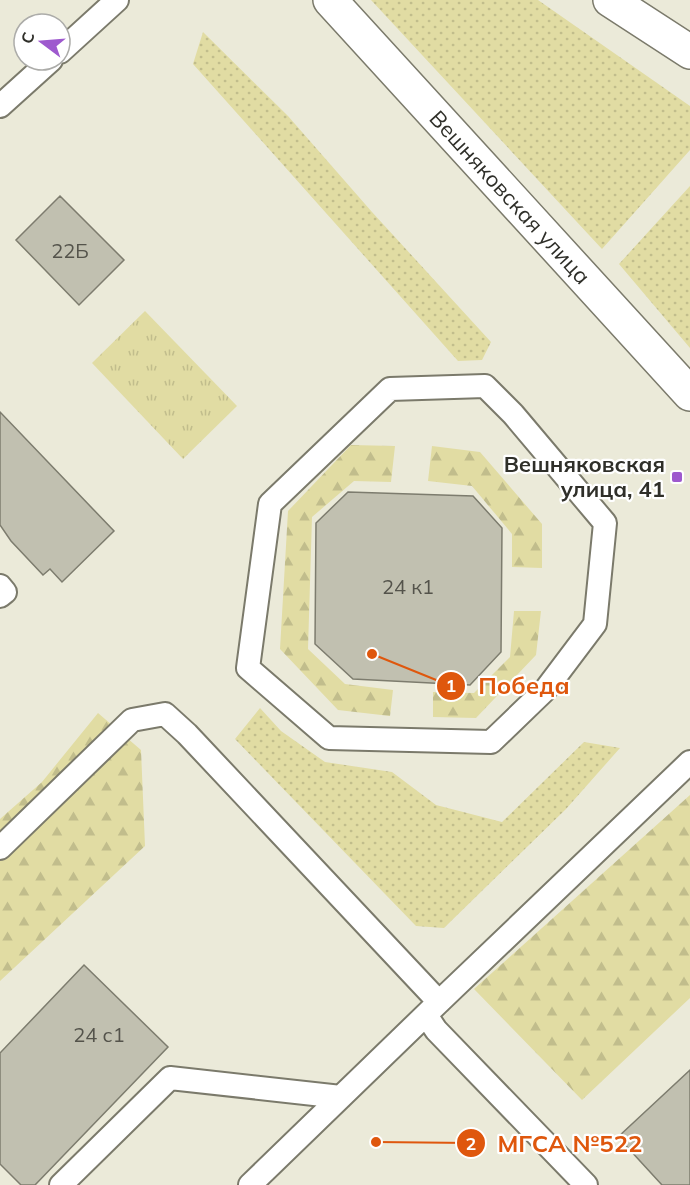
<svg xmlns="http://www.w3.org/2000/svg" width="690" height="1185" font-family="Mulish,sans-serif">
	<defs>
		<pattern id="grass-dots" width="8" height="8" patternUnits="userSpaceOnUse" patternTransform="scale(1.5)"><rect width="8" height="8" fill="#e1dca3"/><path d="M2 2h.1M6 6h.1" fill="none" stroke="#c1bd8c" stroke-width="1.8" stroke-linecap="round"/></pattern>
		<pattern id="forest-firs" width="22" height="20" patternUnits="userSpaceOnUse" patternTransform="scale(1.5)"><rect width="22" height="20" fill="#e1dca3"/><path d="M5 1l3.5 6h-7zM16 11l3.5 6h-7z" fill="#c1bd8c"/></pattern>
		<pattern id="park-tufts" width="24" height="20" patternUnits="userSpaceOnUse" patternTransform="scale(1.5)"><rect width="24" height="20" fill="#e1dca3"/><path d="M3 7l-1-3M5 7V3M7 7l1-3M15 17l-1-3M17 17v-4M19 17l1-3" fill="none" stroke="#c1bd8c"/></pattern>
	</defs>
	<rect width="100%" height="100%" fill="#ebead9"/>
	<path fill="url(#grass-dots)" d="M371,0H538L690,106V150L602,249Z
		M203,32L288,116L372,212L491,342L482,360L458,361L193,64Z
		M690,186V348L619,264Z
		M260,708L281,731L325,762L392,772L436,805L502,822L584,742L620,748L566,809L444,928L416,926L235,739Z"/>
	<path fill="url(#forest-firs)" d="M351,445L395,446L391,482L354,481L312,517L308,649L345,684L393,690L390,716L338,710L280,649L288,511Z
		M432,446L480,452L542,524V568L512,567V534L472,486L428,481Z
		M514,611H541L536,655L476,718L433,717V692L474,693L510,657Z
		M98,713L141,750L145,846L0,981V819L42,782Z
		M690,795V998L582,1100L474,989Z"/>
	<path fill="url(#park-tufts)" d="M145,311L237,406L183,459L92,363Z"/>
	<path fill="#c1c0b0" stroke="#7d7c6e" stroke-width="1.5" d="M60,196L124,260L79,305L16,240Z
		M0,412L114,531L62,582L50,569L43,575L11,541L0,525Z
		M348,492L473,496L502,528L501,652L470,685L353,679L315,644L316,523Z
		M84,965L168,1047L35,1185H21L0,1164V1053Z
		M690,1070V1185H662L618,1137Z"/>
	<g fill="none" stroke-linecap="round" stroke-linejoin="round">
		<defs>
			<path id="service" d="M60,52L117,0
				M0,106L51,60
				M485,386L513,414L605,523L595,624L546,689L491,742L329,738L248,668L270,504L390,389Z
				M0,586L5,592L0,596
				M0,848L132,720L165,714L187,734L439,1002
				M426,1015L436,1030L586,1185
				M61,1185L170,1078L341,1097
				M250,1185L439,1002L690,762"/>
			<g id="minor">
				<path id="s1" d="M330,0L690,394"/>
				<path d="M610,0L690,52"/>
			</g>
		</defs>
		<use href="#service" stroke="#7b7a6b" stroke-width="26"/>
		<use href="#minor" stroke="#7b7a6b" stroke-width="36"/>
		<use href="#service" stroke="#fff" stroke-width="22"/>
		<use href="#minor" stroke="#fff" stroke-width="33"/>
	</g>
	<rect fill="#9e59ce" stroke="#fff" stroke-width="2" x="671" y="471" width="12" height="12" rx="3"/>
	<g text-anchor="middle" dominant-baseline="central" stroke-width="4.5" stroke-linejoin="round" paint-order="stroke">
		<g font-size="20" fill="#54534b">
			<text x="70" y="250">22Б</text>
			<text x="408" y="586">24 к1</text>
			<text x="99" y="1034">24 с1</text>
		</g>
		<g font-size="22" fill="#2f2f29" stroke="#fff">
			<text stroke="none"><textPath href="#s1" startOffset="267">Вешняковская улица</textPath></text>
		</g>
		<g font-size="22" font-weight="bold" fill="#2f2f29" stroke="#fff" text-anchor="end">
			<text x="665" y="464">Вешняковская<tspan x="665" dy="25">улица, 41</tspan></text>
		</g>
	</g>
	<path fill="none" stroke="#df570d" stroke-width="2" d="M372 654L451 686M376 1142L471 1143"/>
	<g fill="#df570d" stroke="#fff" stroke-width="2">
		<circle cx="372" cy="654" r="6"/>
		<circle cx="376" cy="1142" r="6"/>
		<circle cx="451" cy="686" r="15"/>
		<circle cx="471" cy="1143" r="15"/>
	</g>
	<g font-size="18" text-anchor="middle" font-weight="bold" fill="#fff">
		<text x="451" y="692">1</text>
		<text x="471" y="1150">2</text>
	</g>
	<g font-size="24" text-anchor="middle" font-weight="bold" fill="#df570d" stroke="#fff" stroke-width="4.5" stroke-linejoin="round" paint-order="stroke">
		<text x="524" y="694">Победа</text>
		<text x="570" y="1152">МГСА №522</text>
	</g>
	<g transform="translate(42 42) rotate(286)"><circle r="28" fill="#ffffff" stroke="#acaca9" stroke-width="1.5"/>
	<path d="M0-4.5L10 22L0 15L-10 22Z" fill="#9e59ce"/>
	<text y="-9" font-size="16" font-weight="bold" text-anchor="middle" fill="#2f2f29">С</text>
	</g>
</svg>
